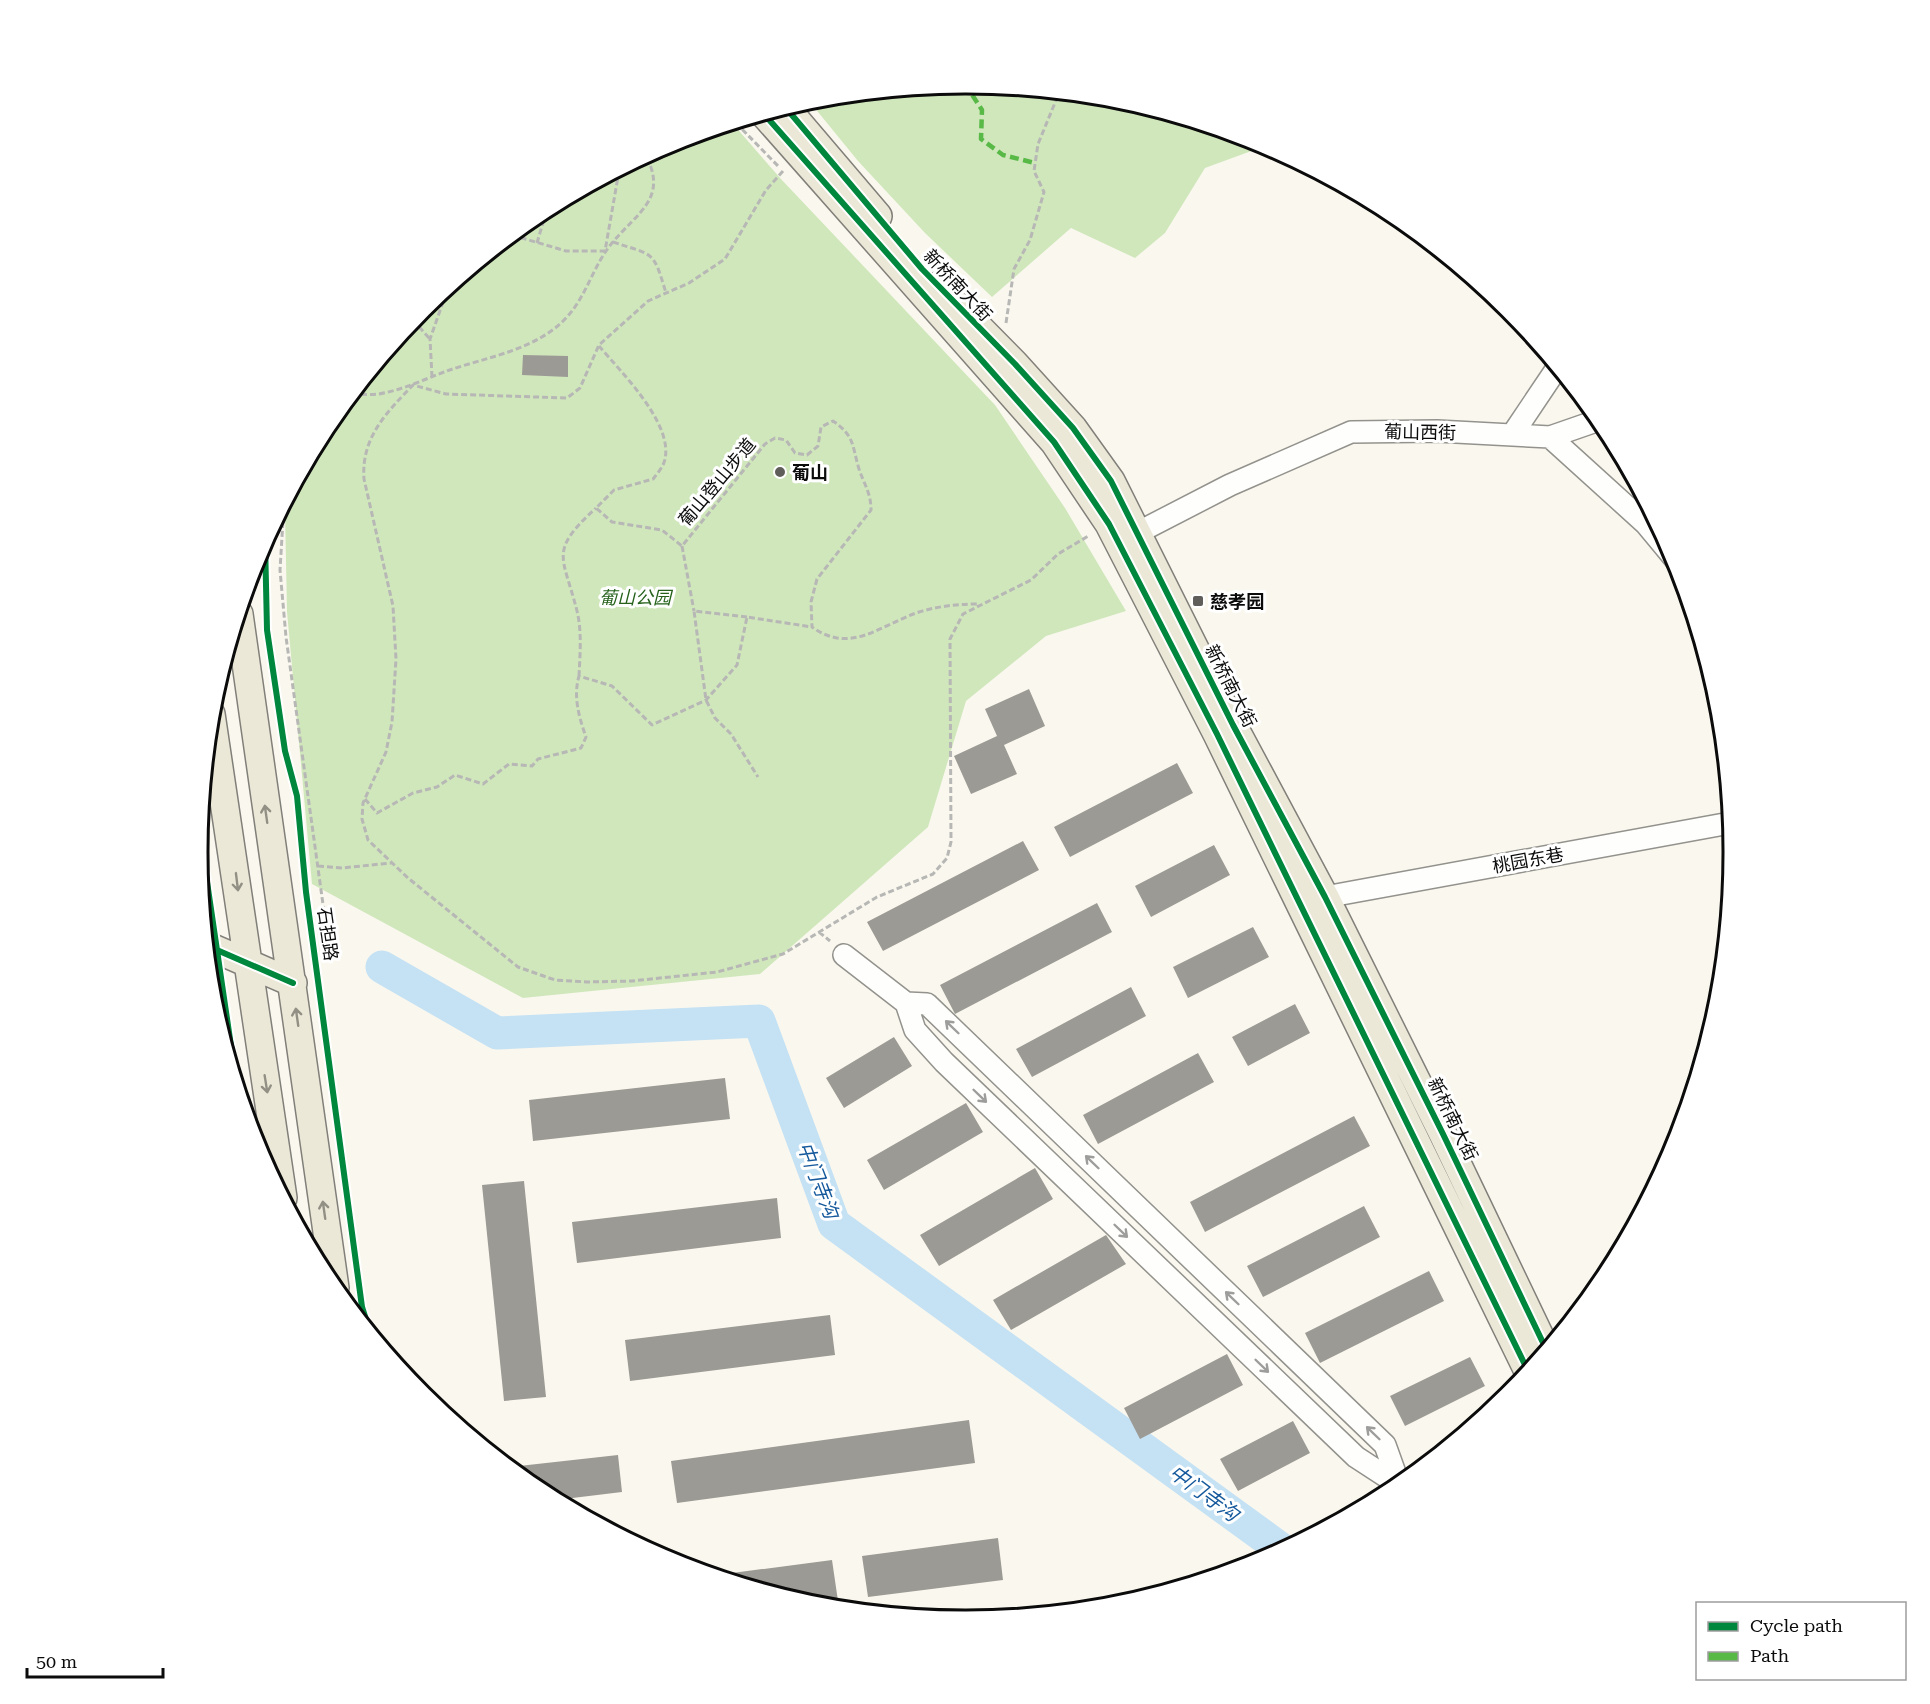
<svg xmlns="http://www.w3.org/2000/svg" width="1930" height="1704" font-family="'Roboto Serif','Noto Sans SC',serif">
	<rect width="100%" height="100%" fill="#faf8ee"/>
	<path fill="#d0e7bc" d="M965,84L1115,99L1265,146L1205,168L1165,233L1135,258L1071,228L992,297L925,233L858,161L809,101Z
		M733,124L781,179L995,405L1065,508L1126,611L1046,636L966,701L928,827L760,974L523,998L312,884L287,612L285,511L286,501L327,425L422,309L539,213L671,142Z"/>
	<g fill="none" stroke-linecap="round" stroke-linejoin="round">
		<path stroke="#c5e1f4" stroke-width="33" d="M382,967L497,1033L759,1021L834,1224L1281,1549"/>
	</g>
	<path fill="#9c9a94" d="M523,355L568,356V377L522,375Z
		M1029,689L1045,726L1004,745L1017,774L971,794L954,756L997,736L985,709Z
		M1177,763L1193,793L1070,857L1054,827Z
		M1023,841L1039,870L883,951L867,922Z
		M1214,845L1230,875L1151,917L1135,886Z
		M1097,903L1112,932L955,1014L940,985Z
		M1253,927L1269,957L1188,998L1173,967Z
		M1131,987L1146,1016L1032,1077L1016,1049Z
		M1295,1004L1310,1033L1248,1066L1232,1037Z
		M894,1037L912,1066L844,1108L826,1078Z
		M1198,1053L1214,1082L1098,1144L1083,1115Z
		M725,1078L730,1119L533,1141L529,1100Z
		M966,1103L983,1132L884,1190L867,1160Z
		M1354,1116L1370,1146L1205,1232L1190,1202Z
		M1035,1168L1053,1199L939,1266L920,1235Z
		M524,1181L546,1397L504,1401L482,1185Z
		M777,1198L781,1238L577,1263L572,1222Z
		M1364,1206L1380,1237L1263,1297L1247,1266Z
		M1106,1235L1126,1264L1011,1330L993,1300Z
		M1429,1271L1444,1301L1320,1363L1305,1333Z
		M830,1315L835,1355L630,1381L625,1340Z
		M1227,1354L1243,1385L1140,1439L1124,1408Z
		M1470,1357L1485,1386L1405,1426L1390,1396Z
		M969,1420L975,1463L677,1503L671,1461Z
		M1293,1421L1310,1453L1238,1491L1220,1459Z
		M618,1455L622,1492L556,1500L538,1490L510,1467Z
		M998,1538L1003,1580L868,1597L862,1556Z
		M832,1560L838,1601L813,1604L717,1575Z"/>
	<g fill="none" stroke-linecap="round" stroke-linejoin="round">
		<defs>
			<path id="minor" d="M1512,435L1557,368
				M1550,437L1599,420
				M1137,533L1230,485L1351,432L1437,431L1550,437L1646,524L1675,559
				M1325,897L1730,823
				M844,955L906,1003L915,1030L944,1062L1356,1457L1399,1485
				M906,1003L927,1004L1385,1445L1399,1484"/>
			<path id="major" d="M786,108L878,216
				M764,114L1054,442L1109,524L1217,734L1528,1371
				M938,286L1015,364L1073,428L1111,481L1233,725L1325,897L1443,1134L1546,1349
				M239,614L335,1288
				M211,714L283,1198
				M206,945L293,983"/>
		</defs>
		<use href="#minor" stroke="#93928d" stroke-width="24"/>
		<use href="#major" stroke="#807f7a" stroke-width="30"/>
		<path stroke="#b7b7b5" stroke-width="3" stroke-dasharray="6 3" stroke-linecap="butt" d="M736,123L779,167
			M783,171L766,190L725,259L689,283L648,301L599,345L580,388L567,398L446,394L413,385C386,413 361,438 364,479L393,606L396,659L392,722L386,752L363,803L362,819L368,840L408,878L518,967L555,980L587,982L632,981L717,972L783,954L877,897L933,874L947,858L951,842L950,639L963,614L1031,580L1058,554L1090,535
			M512,235L566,251H605L619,171
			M613,242C655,256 653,250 666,293
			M537,243L547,209
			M413,320L430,339
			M1006,323L1014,269L1030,240L1044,192L1034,171L1038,144L1059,93
			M599,346C621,372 673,423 665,459C664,466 657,474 653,479L614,490L596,508L612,522L662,530L682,546L765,444L775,438L786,440L795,453L807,455L818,446L821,427L833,421C855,436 852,446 859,469C864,484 871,493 871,510L817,579L811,602L812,627C851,655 880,625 919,612C939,606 958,604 979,604
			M432,377L430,339L448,288
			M352,394C361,394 370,395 379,394C402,390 423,380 444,372C485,357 536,351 567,317C587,295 593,266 612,243C638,212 668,198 646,156
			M284,504L280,570L286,637L326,926
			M682,546L694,611
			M747,617L694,611L706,700L715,718L731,734L758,777
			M579,676C580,655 582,631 577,611C563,555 548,552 596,508
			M365,799L377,813L413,793L437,787L455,775L483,784L509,764L532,766L538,759L581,748L586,737C579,717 573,697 579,676L612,686L652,725L706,700L737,665L747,617L812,627
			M318,866L342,868L391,863
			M819,932L830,941"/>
		<use href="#minor" stroke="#fefefc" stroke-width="21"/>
		<use href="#major" stroke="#ece8d7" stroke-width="27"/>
		<path stroke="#58b947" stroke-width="4.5" stroke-dasharray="9 4.5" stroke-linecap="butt" d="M965,84L982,110L981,139L1003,155L1035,163"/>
		<defs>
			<path id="cycleway" d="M786,108L922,269L1015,364L1073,428L1111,481L1233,725L1325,897L1443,1134L1546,1349
				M764,114L1054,442L1109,524L1217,734L1528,1371
				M265,540L267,630L285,751L297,796L306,892L362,1307L370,1332
				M199,827L237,1087
				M210,947L293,983"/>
		</defs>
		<use href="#cycleway" stroke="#fff" stroke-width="10"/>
		<use href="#cycleway" stroke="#00873e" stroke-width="6"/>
	</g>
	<defs><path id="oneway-shaft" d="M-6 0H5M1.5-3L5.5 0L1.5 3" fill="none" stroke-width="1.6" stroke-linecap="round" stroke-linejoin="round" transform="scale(1.5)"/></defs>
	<g stroke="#929085">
		<use href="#oneway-shaft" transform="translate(266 814) rotate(-98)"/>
		<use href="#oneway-shaft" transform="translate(237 882) rotate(83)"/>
		<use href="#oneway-shaft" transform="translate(297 1017) rotate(-98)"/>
		<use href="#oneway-shaft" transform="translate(266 1084) rotate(81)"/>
		<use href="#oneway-shaft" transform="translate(324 1210) rotate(-98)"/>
	</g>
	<g stroke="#9d9d9c">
		<use href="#oneway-shaft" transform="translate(952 1027) rotate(-136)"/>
		<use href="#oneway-shaft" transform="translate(980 1096) rotate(44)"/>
		<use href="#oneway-shaft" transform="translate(1092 1162) rotate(-136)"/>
		<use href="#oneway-shaft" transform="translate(1121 1231) rotate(44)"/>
		<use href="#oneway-shaft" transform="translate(1232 1298) rotate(-136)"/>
		<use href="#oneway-shaft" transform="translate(1262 1366) rotate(44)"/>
		<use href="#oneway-shaft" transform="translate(1373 1433) rotate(-136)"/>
	</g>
	<g fill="#5f5e5a" stroke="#fff" stroke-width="2">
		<circle cx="780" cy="472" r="6"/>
		<rect x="1192" y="595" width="12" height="12" rx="3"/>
	</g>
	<g text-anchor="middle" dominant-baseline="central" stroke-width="6" stroke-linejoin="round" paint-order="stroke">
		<g font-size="18" fill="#0b0b0b" stroke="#fff">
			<text transform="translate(958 285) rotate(47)">新桥南大街</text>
			<text transform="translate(1420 432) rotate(1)">葡山西街</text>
			<text transform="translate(717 482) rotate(-50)">葡山登山步道</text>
			<text transform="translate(1231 686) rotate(63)">新桥南大街</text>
			<text transform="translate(1528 860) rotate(-10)">桃园东巷</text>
			<text transform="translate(328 934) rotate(82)">石担路</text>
			<text transform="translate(1453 1119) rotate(64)">新桥南大街</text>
		</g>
		<g font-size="18" font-weight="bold" fill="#0b0b0b" stroke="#fff" text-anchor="start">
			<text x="792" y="472">葡山</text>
			<text x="1210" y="601">慈孝园</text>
		</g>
		<g font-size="18" font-style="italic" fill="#26621c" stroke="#fff">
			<text x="635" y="597">葡山公园</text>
		</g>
		<g font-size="20" font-style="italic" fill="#15599c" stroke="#fff">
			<text transform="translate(818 1180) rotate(69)">中门寺沟</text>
			<text transform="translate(1204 1493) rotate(36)">中门寺沟</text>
		</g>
	</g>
	<path d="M0 0H1930V1704H0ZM965 94H966A757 757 0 0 1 1723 851V853A757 757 0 0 1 966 1610H965A757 757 0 0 1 208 853V851A757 757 0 0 1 965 94Z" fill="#fff" fill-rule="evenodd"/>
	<path fill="none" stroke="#0b0b0b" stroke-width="3" d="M965 94H966A757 757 0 0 1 1723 851V853A757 757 0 0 1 966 1610H965A757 757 0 0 1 208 853V851A757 757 0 0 1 965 94Z"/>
	<rect x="1696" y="1602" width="210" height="78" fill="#ffffff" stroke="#9d9d9d" stroke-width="1.5"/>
	<rect x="1708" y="1622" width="30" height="9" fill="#00873e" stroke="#9d9d9d" stroke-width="1.5"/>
	<text x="1750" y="1632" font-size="18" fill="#0b0b0b">Cycle path</text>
	<rect x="1708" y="1652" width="30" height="9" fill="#58b947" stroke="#9d9d9d" stroke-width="1.5"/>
	<text x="1750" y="1662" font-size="18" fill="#0b0b0b">Path</text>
	<path d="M27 1668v9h136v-9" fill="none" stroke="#0b0b0b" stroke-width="3"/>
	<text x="36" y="1668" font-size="18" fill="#0b0b0b" stroke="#ffffff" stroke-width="4.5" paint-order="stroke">50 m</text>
</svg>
